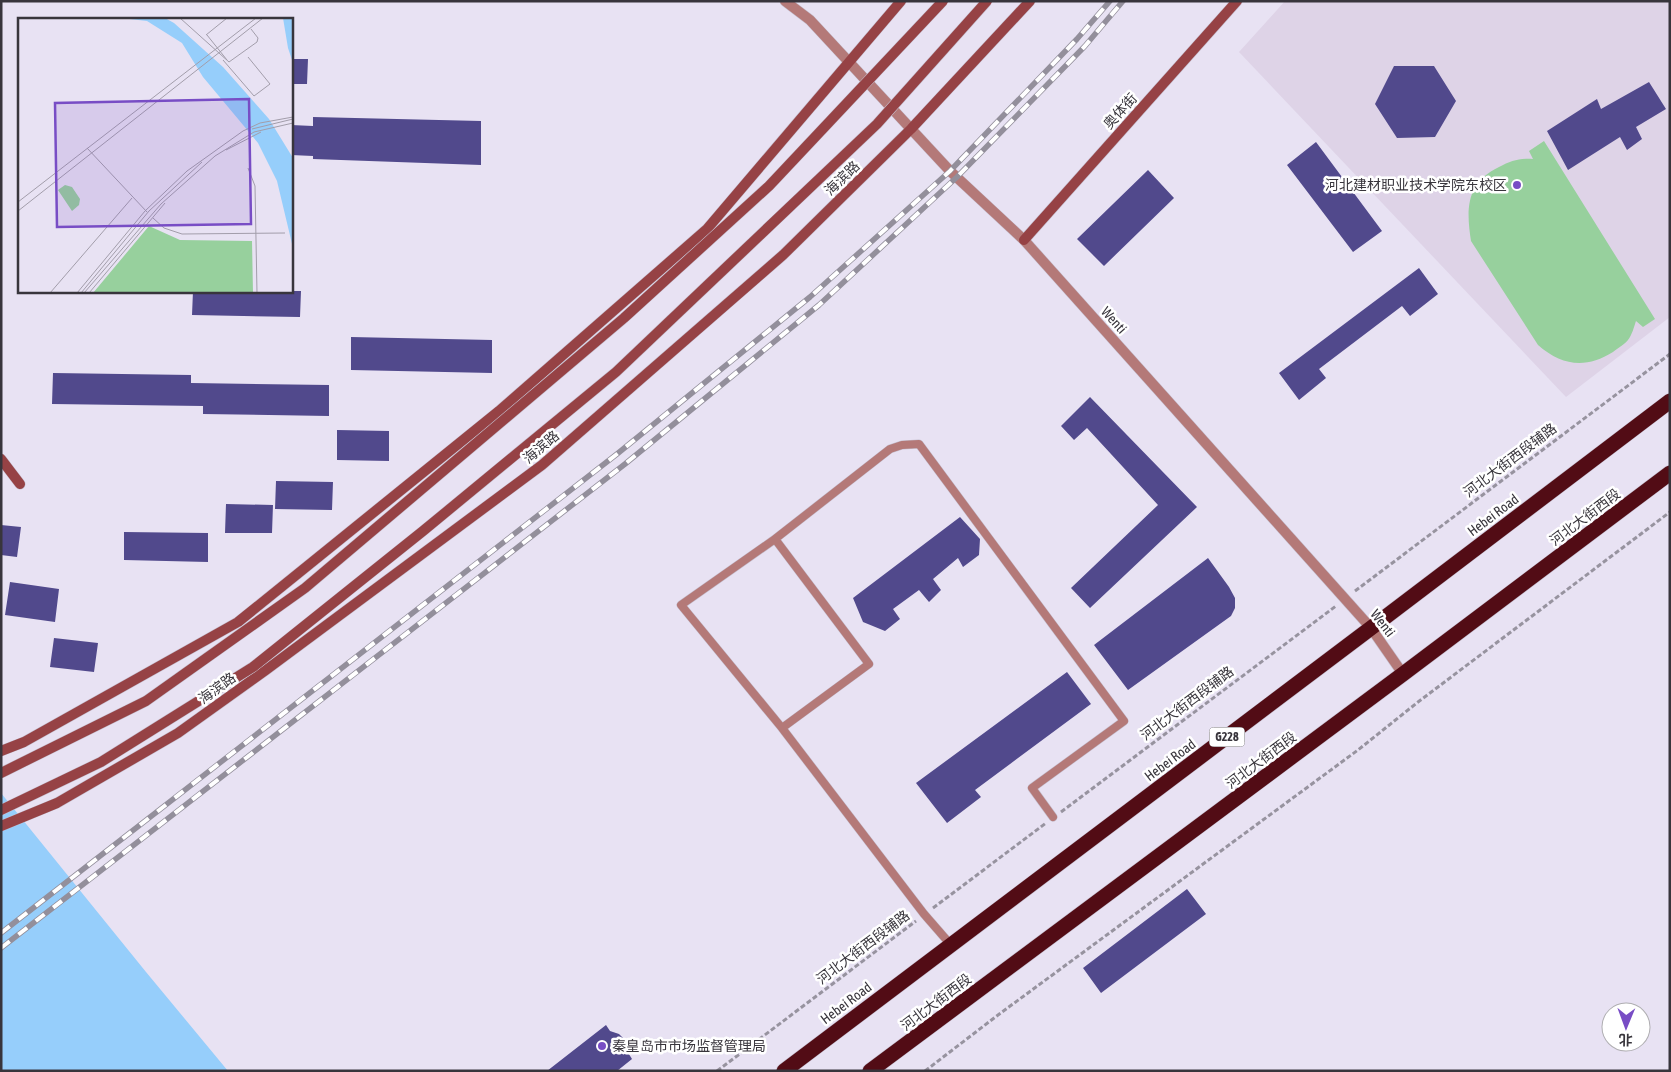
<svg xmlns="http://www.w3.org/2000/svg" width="1671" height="1072" font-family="'Asap Condensed','Noto Sans SC',sans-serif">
	<rect width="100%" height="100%" fill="#e8e2f3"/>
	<path fill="#ded3e7" d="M1285,1H1670V317L1566,397L1239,52Z"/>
	<path fill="#97d09d" d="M1544,141L1655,319L1643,327L1636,321C1634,327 1632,335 1628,340C1625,344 1618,348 1613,352C1586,369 1562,366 1538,345L1471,241C1466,209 1466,183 1499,167C1511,161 1519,158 1533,159L1529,151Z"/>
	<path fill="#96cefb" d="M1,793L146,972L228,1071H1Z"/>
	<path fill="#51498c" d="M291,59H308L307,84H291Z
		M1394,66H1434L1456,101L1435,137L1397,138L1375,104Z
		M1649,82L1666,109L1636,127L1642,139L1627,150L1620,137L1568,170L1547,131L1597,99L1601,109Z
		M313,117L481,121V165L313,159V156L291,155V125L313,126Z
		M1316,142L1382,231L1353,252L1287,165Z
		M1148,170L1174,198L1104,266L1077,239Z
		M1419,268L1438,294L1410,316L1402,306L1319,369L1326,378L1299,400L1279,373Z
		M193,291H301L300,317L192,315Z
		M351,337L492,340V373L351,370Z
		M53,373L191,375V383L329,385V416L203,414V406L52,404Z
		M1090,397L1197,507L1090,608L1071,588L1158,505L1087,428L1074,440L1061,426Z
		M337,430L389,431V461L337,460Z
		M276,481L333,482L332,510L275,509Z
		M226,504L273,505L272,533H225Z
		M960,517L980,539L979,555L963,567L958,558L933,579L941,590L929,602L919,590L893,609L900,619L885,631L863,622L853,598Z
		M1,525L21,527L17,557L1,555Z
		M124,532L208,533V562L124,560Z
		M1208,558L1229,587L1235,598V608L1231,616L1128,690L1094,645Z
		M10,582L59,589L55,622L5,615Z
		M54,638L98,643L94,672L50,667Z
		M1067,672L1091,704L975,790L981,797L947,823L916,783Z
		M1187,889L1206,914L1101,993L1083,968Z
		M606,1025L610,1031L619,1034L627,1042V1051L632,1059L617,1071H547Z"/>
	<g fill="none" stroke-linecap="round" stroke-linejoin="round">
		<defs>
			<path id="lane" d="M775,539L869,664L782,728
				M951,945L924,914L782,728L681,605L775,539L890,449L902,445L919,444L1124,721L1032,788L1053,817"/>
			<path id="street" d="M785,1L810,20L950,171L1024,240L1371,628L1403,674"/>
			<path id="secondary" d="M1024,240L1237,1
				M1,459L20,484
				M1,751L24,742L238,622L499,411L707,229L901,1
				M1,826L57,803L178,733L266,670L542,465L783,255L911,129L1030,1"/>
			<path id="highway" d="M784,1071L1371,628L1670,401
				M870,1071L1403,674L1670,473"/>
		</defs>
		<use href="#lane" stroke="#c5bfce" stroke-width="9"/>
		<use href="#street" stroke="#c5bfce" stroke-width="11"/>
		<use href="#secondary" stroke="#c5bfce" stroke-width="11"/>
		<use href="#highway" stroke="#c5bfce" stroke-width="16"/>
		<path stroke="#97939f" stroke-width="3" stroke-dasharray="5 2.5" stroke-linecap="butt" d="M1355,591L1670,354
			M1061,812L1336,606
			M933,908L1046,823
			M717,1071L916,921
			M925,1071L998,1015L1358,750L1418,702L1670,512"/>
		<use href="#lane" stroke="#b47978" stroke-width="8"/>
		<use href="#street" stroke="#b47978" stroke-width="10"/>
		<use href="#secondary" stroke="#964245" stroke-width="10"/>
		<use href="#highway" stroke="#520c15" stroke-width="15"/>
		<defs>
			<path id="rail" d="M1,933L617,454L810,297L950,171L1077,39L1110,1
				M1,948L625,464L819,305L957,177L1085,46L1123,1"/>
		</defs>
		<use href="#rail" stroke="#938f9b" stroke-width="5.5"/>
		<use href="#rail" stroke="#fff" stroke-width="4" stroke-dasharray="11" stroke-linecap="butt"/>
		<defs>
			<path id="secondary-bridge" d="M1,773L146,701L305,588L624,318L769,186L943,1
				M1,810L101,762L253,667L423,531L616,372L877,124L987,1"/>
		</defs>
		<use href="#secondary-bridge" stroke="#c5bfce" stroke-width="11" stroke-linecap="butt"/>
		<use href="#secondary-bridge" stroke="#964245" stroke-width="10"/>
	</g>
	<g fill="#784dc5" stroke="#fff" stroke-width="2">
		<circle cx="1517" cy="185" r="5"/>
		<circle cx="602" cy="1046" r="5"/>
	</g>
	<g text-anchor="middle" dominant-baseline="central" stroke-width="5" stroke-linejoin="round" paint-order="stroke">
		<rect fill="#fff" stroke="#747276" stroke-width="1" x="1209.5" y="727.5" width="35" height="19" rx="4"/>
		<g font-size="12" font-weight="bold" fill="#38353c">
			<text x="1227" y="737">G228</text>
		</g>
		<g font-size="14" fill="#38353c" stroke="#fff">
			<text transform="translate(1120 111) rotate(-48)">奥体街</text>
			<text transform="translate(842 178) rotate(-44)">海滨路</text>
			<text transform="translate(1114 320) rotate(48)">Wenti</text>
			<text transform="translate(541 447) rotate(-40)">海滨路</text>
			<text transform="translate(1510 460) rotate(-37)">河北大街西段辅路</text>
			<text transform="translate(1493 515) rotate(-37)">Hebei Road</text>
			<text transform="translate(1585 517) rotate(-37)">河北大街西段</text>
			<text transform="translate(1383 623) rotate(52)">Wenti</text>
			<text transform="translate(217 688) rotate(-36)">海滨路</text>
			<text transform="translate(1187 703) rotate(-37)">河北大街西段辅路</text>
			<text transform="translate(1170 760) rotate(-37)">Hebei Road</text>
			<text transform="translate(1261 760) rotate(-37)">河北大街西段</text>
			<text transform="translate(863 947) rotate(-37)">河北大街西段辅路</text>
			<text transform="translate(936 1002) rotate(-37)">河北大街西段</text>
			<text transform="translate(846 1003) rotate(-37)">Hebei Road</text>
		</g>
		<g font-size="14" fill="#38353c" stroke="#fff" text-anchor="end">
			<text x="1507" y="185">河北建材职业技术学院东校区</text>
			<text x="612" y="1046" text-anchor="start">秦皇岛市市场监督管理局</text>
		</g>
	</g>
	<g transform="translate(18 18)">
		<rect width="275" height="275" fill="#e8e2f3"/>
		<path d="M47,167L54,169L62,181L61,187L54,193L40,172ZM131,208L162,222L234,223L235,275H75Z" fill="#97d09d"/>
		<path d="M103,0H147L156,5L205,49L251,101L275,140V230L259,163L240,125L185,59L164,25L129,3ZM265,0H275V45L270,30Z" fill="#96cefb"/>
		<path fill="none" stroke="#a29daa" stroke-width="1" d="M162,0L211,44L239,24L240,20L233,11M188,17L209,0M189,17L209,42M205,42L236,78L252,66L230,39M234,111L275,101M69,130L129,194M208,132L243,114M230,150L237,168L239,275M0,184L238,0M0,193L245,0M135,200L146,210L164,216L267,215M32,275L114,180M59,275L127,193L169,153L225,113L242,105L275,99M63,275L131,193L184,144M66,275L143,186L197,138L236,114L275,105M71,275L147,185"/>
		<path fill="#784dc5" fill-opacity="0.15" stroke="#784dc5" stroke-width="2.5" d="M231,81L233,206L39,209L37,85Z"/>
		<rect width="275" height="275" fill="none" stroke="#38353c" stroke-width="2.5"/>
	</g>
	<rect width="1671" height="1072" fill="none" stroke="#38353c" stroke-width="5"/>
	<g transform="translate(1626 1027) rotate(181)"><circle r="24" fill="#ffffff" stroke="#afaeb1"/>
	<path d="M0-4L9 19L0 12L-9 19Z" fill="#784dc5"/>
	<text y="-8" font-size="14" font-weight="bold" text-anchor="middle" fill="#38353c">北</text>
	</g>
</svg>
